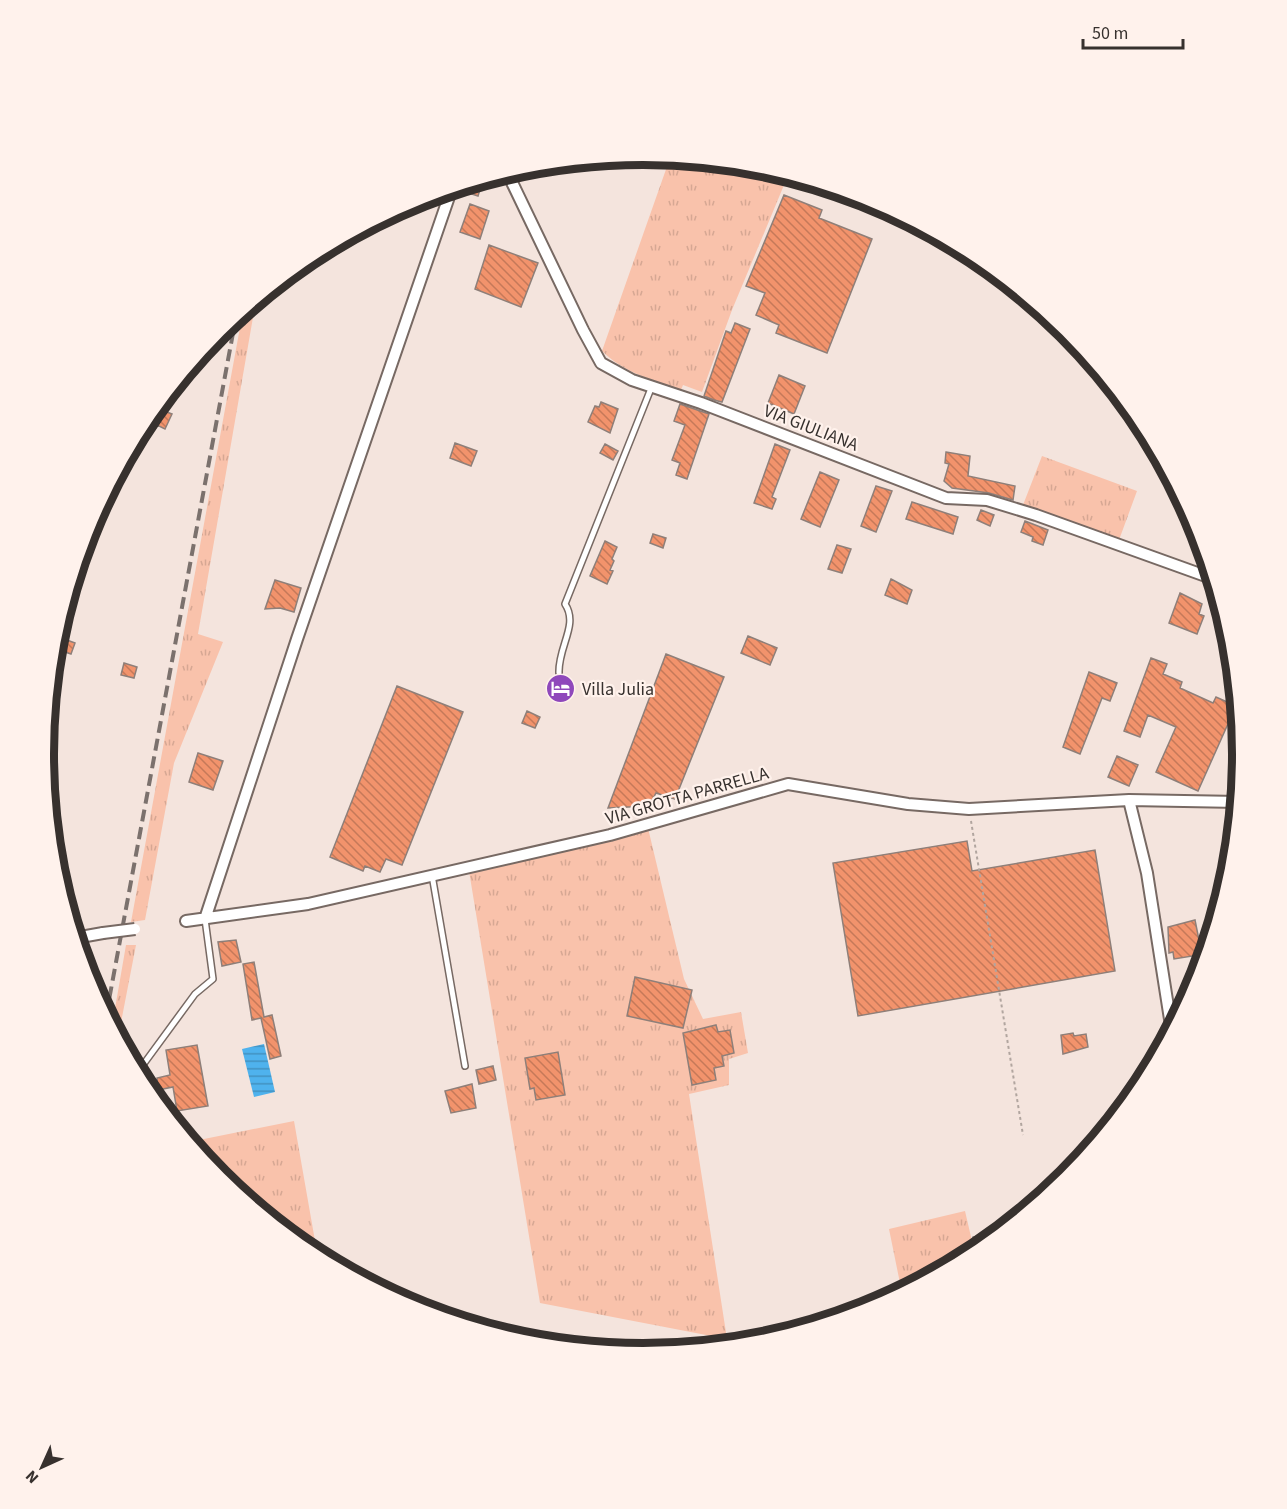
<svg xmlns="http://www.w3.org/2000/svg" width="1287" height="1509" font-family="'Source Sans 3',sans-serif">
	<defs>
		<pattern id="grass-tufts" width="24" height="20" patternUnits="userSpaceOnUse" patternTransform="scale(1.5)"><rect width="24" height="20" fill="#f9c2ab"/><path d="M3 7l-1-3M5 7V3M7 7l1-3M15 17l-1-3M17 17v-4M19 17l1-3" fill="none" stroke="#d6a793"/></pattern>
		<pattern id="water-rules" width="6" height="5" patternUnits="userSpaceOnUse" patternTransform="scale(1.5)"><rect width="6" height="5" fill="#4fb2ed"/><path d="M0 2.5h6" fill="none" stroke="#4291c0"/></pattern>
		<pattern id="building-back-hatch" width="6" height="6" patternUnits="userSpaceOnUse" patternTransform="scale(1.5)"><rect width="6" height="6" fill="#f2936c"/><path d="M-1 5l2 2M0 0l6 6M5-1l2 2" fill="none" stroke="#c57959"/></pattern>
	</defs>
	<rect width="100%" height="100%" fill="#f4e4dd"/>
	<path fill="url(#grass-tufts)" d="M670,158L693,168L697,160L761,166L768,168L766,174L784,185L732,310L702,392L683,385L681,390C654,381 623,372 602,351Z
		M256,300L198,634L223,642L174,763L145,920L131,922L243,311Z
		M1042,456L1137,491L1119,540L1023,505Z
		M648,828L684,979L703,1019L741,1012L748,1053L729,1059V1085L689,1094L727,1339L540,1303L469,871Z
		M126,945H136L118,1038L112,1026Z
		M294,1121L318,1258L219,1179L189,1142Z
		M965,1211L975,1254L902,1293L889,1229Z"/>
	<path fill="url(#water-rules)" d="M264,1044L275,1092L254,1097L242,1049Z"/>
	<path fill="url(#building-back-hatch)" stroke="#8e7f79" stroke-width="1.5" d="M483,179L478,196L459,190V186Z
		M784,195L822,210L819,218L872,239L827,353L776,333L779,325L756,315L765,293L746,286Z
		M470,204L489,211L480,239L460,232Z
		M489,245L538,263L521,307L475,289Z
		M735,323L750,329L722,402L714,400L704,396L726,331L731,333Z
		M779,375L805,386L794,414L768,403Z
		M601,402L618,409L610,433L588,422L595,406L599,407Z
		M680,404L709,414L687,479L676,475L680,463L672,460L685,425L674,421Z
		M156,408L172,414L165,429L157,425L155,429L143,423Z
		M455,443L477,451L471,466L450,458Z
		M605,444L618,451L613,460L600,453Z
		M775,444L790,450L772,497L776,499L772,509L754,503Z
		M946,452L970,456L968,476L1015,486L1013,500L989,493L952,488L944,481L949,464L945,463Z
		M820,472L839,480L820,527L801,519Z
		M876,486L892,491L876,532L861,526Z
		M912,502L958,517L953,534L906,519Z
		M981,510L994,515L990,526L977,520Z
		M1025,521L1048,530L1043,545L1032,541L1033,537L1021,532Z
		M653,534L666,538L663,548L650,543Z
		M605,541L617,547L612,559L614,561L610,570L613,571L607,584L590,576Z
		M837,545L851,549L842,573L828,569Z
		M891,579L912,590L907,604L885,595Z
		M275,580L301,588L294,612L280,608L265,609Z
		M1180,593L1202,604L1199,614L1204,616L1197,634L1169,623Z
		M56,636L75,643L71,654L62,651L55,670L52,669Z
		M748,636L777,648L770,665L741,653Z
		M666,654L724,677L675,799L656,793L649,806L608,808Z
		M1151,658L1167,664L1163,674L1182,682L1180,688L1213,703L1216,697L1236,706L1198,791L1156,772L1176,727L1148,715L1140,737L1124,731Z
		M124,663L137,667L134,678L121,675Z
		M1089,672L1117,683L1110,701L1102,698L1080,754L1063,747Z
		M397,686L463,712L402,865L386,859L380,872L365,866L363,871L330,857Z
		M527,711L540,717L535,728L522,723Z
		M198,753L223,761L213,790L189,782Z
		M1117,756L1138,765L1129,786L1108,777Z
		M967,841L972,871L1095,850L1115,971L858,1016L833,863Z
		M1195,920L1201,950H1198L1199,955L1174,959L1173,952L1169,953L1168,927Z
		M236,940L241,962L222,966L218,942Z
		M254,962L264,1017L272,1015L281,1056L270,1059L261,1018L252,1020L243,964Z
		M635,977L692,990L683,1028L627,1016Z
		M716,1025L718,1032L730,1030L734,1053L722,1056L724,1066L714,1068L716,1080L692,1085L683,1033Z
		M1073,1033L1074,1036L1086,1034L1088,1047L1063,1054L1061,1035Z
		M197,1045L208,1106L177,1111L173,1087L158,1090L157,1078L170,1075L166,1050Z
		M558,1052L565,1095L536,1100L534,1088L530,1089L525,1058Z
		M493,1066L496,1080L479,1084L476,1070Z
		M472,1084L476,1108L451,1113L445,1091Z
		M1003,1232L984,1248L976,1249L973,1237Z"/>
	<g fill="none" stroke-linecap="round" stroke-linejoin="round">
		<defs>
			<path id="service" d="M559,673C558,646 579,625 565,604L652,386
				M432,875L465,1066
				M137,1073L195,994L213,979L205,919"/>
			<path id="minor" d="M507,172L583,330L601,363L632,380L701,403L946,498L987,500L1036,515L1214,579
				M1129,800L1147,873L1172,1032
				M205,919L297,639L452,188
				M186,921L308,904L610,835L788,784L908,804L969,809L1129,800L1239,802
				M75,938L103,933"/>
		</defs>
		<use href="#service" stroke="#776963" stroke-width="8"/>
		<use href="#minor" stroke="#776963" stroke-width="14"/>
		<path stroke="#b1a59f" stroke-width="2" stroke-dasharray="3 3" stroke-linecap="butt" d="M971,821L1023,1135"/>
		<use href="#service" stroke="#fff" stroke-width="5"/>
		<use href="#minor" stroke="#fff" stroke-width="10"/>
		<path stroke="#7b716d" stroke-width="4" stroke-dasharray="12 6" stroke-linecap="butt" d="M106,1016L236,317"/>
		<defs>
			<path id="minor-bridge" d="M103,933L135,929"/>
		</defs>
		<use href="#minor-bridge" stroke="#776963" stroke-width="14" stroke-linecap="butt"/>
		<use href="#minor-bridge" stroke="#fff" stroke-width="10"/>
	</g>
	<defs>
		<symbol id="hotel-disc" viewBox="-11 -11 22 22"><circle r="9.5" fill="#8f48bb" stroke="#fff2ec"/><path d="M-6-4.5h1.5V1H6V5H4.5V3h-9V5H-6ZM-4 0a1.8 1.8 0 1 1 3.6 0ZM.5 0V-2.5h3Q6-2.5 6 0Z" fill="#fff"/></symbol>
	</defs>
	<g fill-rule="evenodd">
		<use href="#hotel-disc" x="544" y="672" width="33" height="33"/>
	</g>
	<g text-anchor="middle" dominant-baseline="central" stroke-width="4.5" stroke-linejoin="round" paint-order="stroke">
		<g font-size="18" fill="#37312e" stroke="#fff2ec">
			<text transform="translate(811 428) rotate(21)">VIA GIULIANA</text>
			<text transform="translate(687 796) rotate(-16)">VIA GROTTA PARRELLA</text>
		</g>
		<g font-size="18" fill="#37312e" stroke="#fff2ec" text-anchor="start">
			<text x="582" y="689">Villa Julia</text>
		</g>
	</g>
	<path d="M0 0H1287V1509H0ZM54 754a589 589 0 1 1 1178 0a589 589 0 1 1-1178 0Z" fill="#fff2ec" fill-rule="evenodd"/>
	<path fill="none" stroke="#37312e" stroke-width="8" d="M54 754a589 589 0 1 1 1178 0a589 589 0 1 1-1178 0Z"/>
	<g transform="translate(42 1467) rotate(225)" stroke="#fff2ec" stroke-width="4.5" paint-order="stroke">
	<path d="M0-4.5L10 22L0 15L-10 22Z" fill="#37312e"/>
	<text y="-9" font-size="16" font-weight="bold" text-anchor="middle" fill="#37312e">N</text>
	</g>
	<path d="M1083 39v9h100v-9" fill="none" stroke="#37312e" stroke-width="3"/>
	<text x="1092" y="39" font-size="18" fill="#37312e" stroke="#fff2ec" stroke-width="4.5" paint-order="stroke">50 m</text>
</svg>
